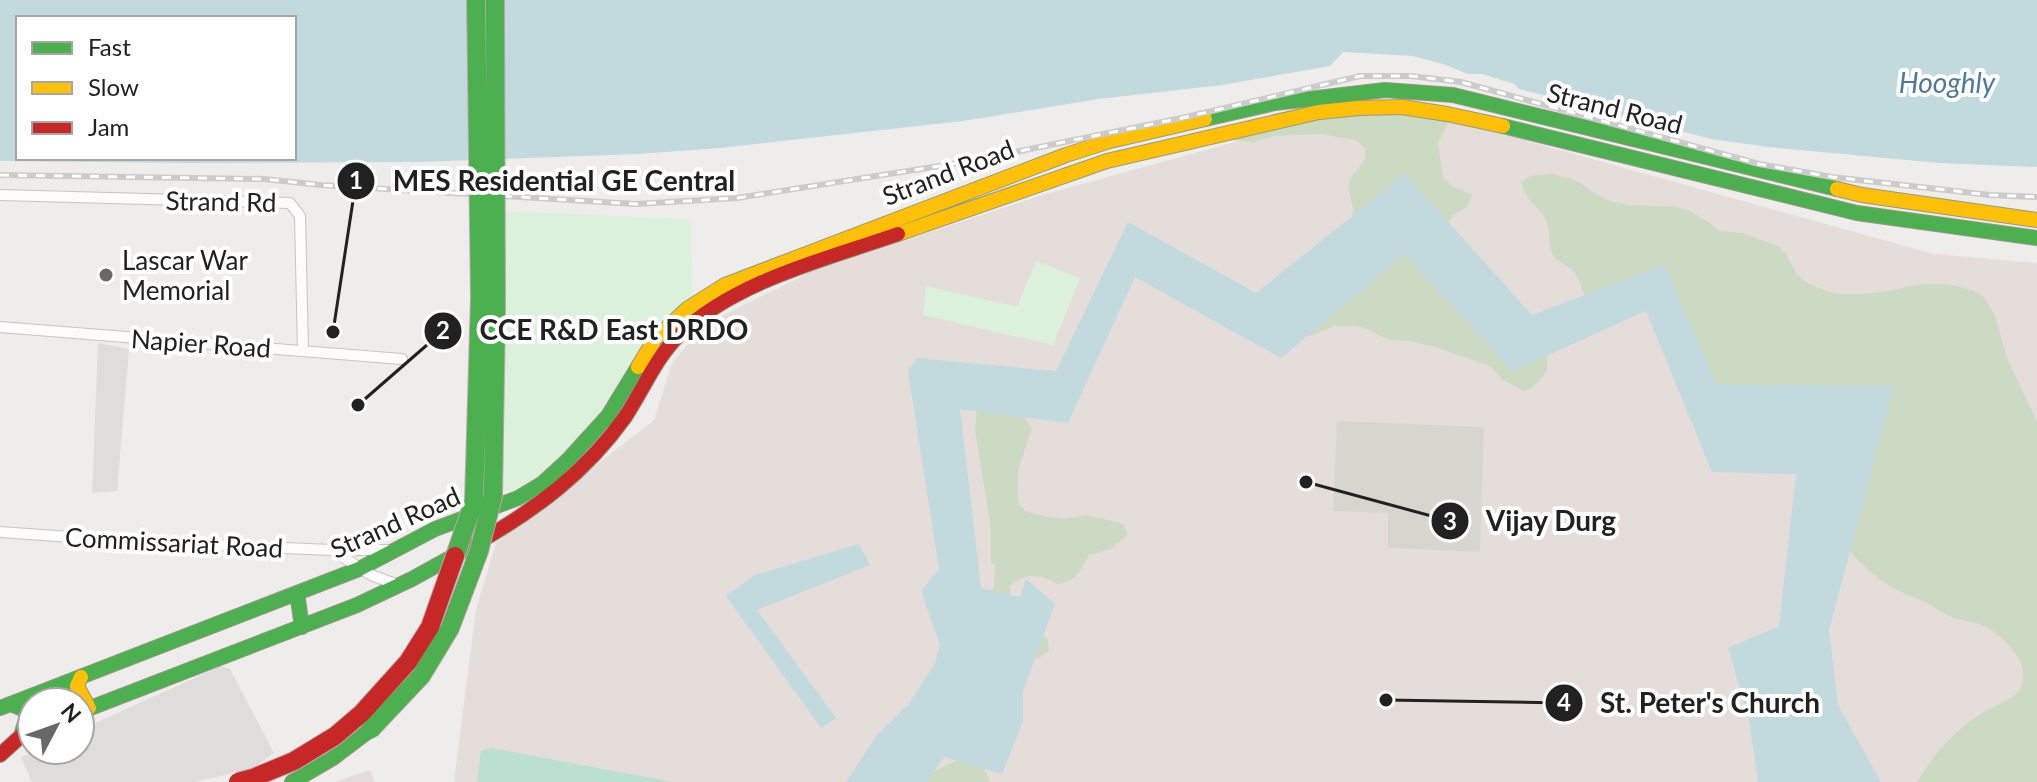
<svg xmlns="http://www.w3.org/2000/svg" width="2037" height="782" font-family="Lato,sans-serif">
	<rect width="100%" height="100%" fill="#efedeb"/>
	<path fill="#dedddc" d="M98,343L129,349L117,491L92,493Z
		M221,666L230,669L274,753L253,768L195,782H32L21,757L37,750H80V730Z"/>
	<path fill="#e5ddda" d="M1358,108L1459,118L1538,144L1934,254L2037,263V782H454L476,609L496,543L654,420L672,363L705,324L811,272L1042,195Z
		M370,770L375,782H334Z"/>
	<path fill="#d7d6ce" d="M1337,421L1484,427L1480,552L1388,548V513L1333,511Z"/>
	<path fill="#ccdac3" d="M1345,107L1439,115L1448,123L1438,143L1443,178L1452,186L1472,195L1467,207C1455,212 1450,218 1444,229C1465,253 1543,332 1547,357C1550,374 1538,385 1524,391L1503,380L1490,366L1435,347L1411,341L1388,340L1368,329L1356,326H1334L1313,335L1289,337L1352,220L1353,208L1348,187L1352,176L1366,158L1364,147L1355,140L1321,134L1274,136L1253,142L1233,140L1228,129Z
		M1553,174L1575,180L1606,200L1629,205L1677,207L1690,211L1710,223L1719,231L1743,233L1778,246L1786,254L1797,275L1806,282L1829,292L1840,294H1864L1887,291L1922,284H1947L1972,290L1984,297L1995,316L2007,358L2037,422V782H1917C1932,756 1953,732 1979,715C1989,708 2015,699 2020,689C2033,666 2005,636 1984,626C1973,621 1960,621 1949,616C1940,611 1932,605 1922,601C1905,593 1889,588 1874,575C1863,565 1843,547 1837,534C1829,518 1827,498 1822,481L1766,457L1657,305L1590,304C1582,294 1581,280 1573,271C1567,264 1558,263 1553,255C1547,244 1552,230 1545,218C1536,205 1525,198 1521,182L1530,176Z
		M989,403L1025,418L1032,428L1019,467L1017,494L1019,505L1027,512L1050,517L1063,519L1087,515L1123,524L1128,534L1111,549L1089,555C1080,571 1077,581 1057,584C1041,573 1025,573 1010,586V598L1015,608L1048,640L1049,651L1039,658L985,640L988,596L994,587L995,565L991,563V529L975,430L977,409Z
		M969,755L985,769L990,782H916L926,775Z"/>
	<path fill="#dcf1db" d="M502,211L690,219L693,298L614,393L571,453L539,478L513,491L500,490Z
		M1036,261L1080,278L1053,345L923,315L926,286L1017,307Z"/>
	<path fill="#bbe0cf" d="M491,748L673,782H477L481,751Z"/>
	<path fill="#c2d9de" fill-rule="evenodd" d="M0,0H2037V167L1939,163L1768,147L1711,139L1519,89L1514,84L1482,74H1468L1446,65L1413,56L1343,52L1330,66L1222,85L1099,99L963,121L720,148L638,154L418,162L188,163L0,161ZM18,18H294V158H18Z
		M1405,174L1532,315L1664,265L1717,384L1894,386L1829,630L1838,705L1881,782H1758L1749,719L1728,648L1779,626L1796,474L1712,472L1646,311L1512,371L1405,254L1281,358L1135,277L1068,423L960,409L981,588L1020,597L1026,579L1055,604L1023,691V721L1002,774L944,757L926,782H846L877,735L909,704L935,663L940,645L921,591L939,569L908,371L917,358L1056,371L1128,222L1256,293Z
		M859,544L870,565L757,610L836,718L821,728L726,596L755,575Z"/>
	<g fill="none" stroke-linecap="round" stroke-linejoin="round">
		<defs>
			<path id="street" d="M0,195L290,203L300,216L303,351
				M0,327L402,359
				M0,532L141,542L332,550H393
				M332,550L371,575L401,586"/>
			<path id="fast" d="M1205,119L1275,103L1385,90L1453,95L1837,189
				M1503,126L1857,213L2037,238
				M297,593L302,627
				M11,704L23,709L27,716L21,736
				M0,708L359,569L435,529L518,498L543,483L568,460L608,416L638,367
				M80,712L357,605L412,579L477,543
				M292,782L333,758L370,730"/>
			<path id="slow" d="M1837,189L1862,195L2037,220
				M898,234L1107,161L1319,112L1359,108L1402,107L1447,114L1503,126
				M638,367L655,339L687,309L725,285L1066,155L1110,141L1205,119
				M81,677L77,686L89,708"/>
			<path id="jam" d="M477,543C535,510 586,472 625,417C643,390 655,359 678,336C734,281 826,259 898,234
				M0,755L21,736L28,733"/>
		</defs>
		<use href="#street" stroke="#c5c4c3" stroke-width="12"/>
		<use href="#fast" stroke="#979784" stroke-width="16"/>
		<use href="#slow" stroke="#979784" stroke-width="16"/>
		<use href="#jam" stroke="#979784" stroke-width="16"/>
		<use href="#street" stroke="#fdfcfc" stroke-width="10"/>
		<use href="#fast" stroke="#4caf50" stroke-width="14"/>
		<use href="#slow" stroke="#ffc107" stroke-width="14"/>
		<use href="#jam" stroke="#c62828" stroke-width="14"/>
		<defs>
			<path id="rail" d="M0,175L264,179L321,185L636,204L737,198L971,161L1182,118L1360,76H1411L1461,82L1759,164L1832,177L1990,195L2037,197"/>
		</defs>
		<use href="#rail" stroke="#cbcbcb" stroke-width="6"/>
		<use href="#rail" stroke="#fff" stroke-width="3" stroke-dasharray="9" stroke-linecap="butt"/>
		<defs>
			<path id="fast-bridge" d="M455,556L474,501L480,298L476,0
				M370,730L421,676L450,628L479,551L493,496L496,311L495,0"/>
			<path id="jam-bridge" d="M238,782L253,778L294,761L335,736L362,713L408,662L430,627L455,556"/>
		</defs>
		<use href="#fast-bridge" stroke="#c1a5ae" stroke-width="20" stroke-linecap="butt"/>
		<use href="#jam-bridge" stroke="#c1a5ae" stroke-width="20" stroke-linecap="butt"/>
		<use href="#fast-bridge" stroke="#4caf50" stroke-width="18"/>
		<use href="#jam-bridge" stroke="#c62828" stroke-width="18"/>
	</g>
	<circle fill="#696868" stroke="#fff" stroke-width="3" cx="106" cy="275" r="8"/>
	<g text-anchor="middle" dominant-baseline="central" stroke-width="8" stroke-linejoin="round" paint-order="stroke">
		<g font-size="26" fill="#212121" stroke="#fff">
			<text transform="translate(1615 108) rotate(14)">Strand Road</text>
			<text transform="translate(948 172) rotate(-21)">Strand Road</text>
			<text transform="translate(221 201) rotate(1)">Strand Rd</text>
			<text transform="translate(201 343) rotate(4)">Napier Road</text>
			<text transform="translate(395 522) rotate(-24)">Strand Road</text>
			<text transform="translate(174 542) rotate(3)">Commissariat Road</text>
		</g>
		<g font-size="26" fill="#212121" stroke="#fff" text-anchor="start">
			<text x="122" y="260">Lascar War<tspan x="122" dy="30">Memorial</tspan></text>
		</g>
		<g font-size="28" font-style="italic" fill="#517898" stroke="#fff">
			<text x="1947" y="82">Hooghly</text>
		</g>
	</g>
	<path fill="none" stroke="#212121" stroke-width="3" d="M333 332L356 181M358 405L443 331M1306 482L1450 521M1386 700L1564 703"/>
	<g fill="#212121" stroke="#fff" stroke-width="3">
		<circle cx="333" cy="332" r="8"/>
		<circle cx="358" cy="405" r="8"/>
		<circle cx="1306" cy="482" r="8"/>
		<circle cx="1386" cy="700" r="8"/>
		<circle cx="356" cy="181" r="20"/>
		<circle cx="443" cy="331" r="20"/>
		<circle cx="1450" cy="521" r="20"/>
		<circle cx="1564" cy="703" r="20"/>
	</g>
	<g font-size="24" text-anchor="middle" font-weight="bold" fill="#fff">
		<text x="356" y="189">1</text>
		<text x="443" y="339">2</text>
		<text x="1450" y="530">3</text>
		<text x="1564" y="711">4</text>
	</g>
	<g font-size="28" text-anchor="middle" font-weight="bold" fill="#212121" stroke="#fff" stroke-width="8" stroke-linejoin="round" paint-order="stroke">
		<text x="564" y="191">MES Residential GE Central</text>
		<text x="614" y="340">CCE R&amp;D East DRDO</text>
		<text x="1551" y="531">Vijay Durg</text>
		<text x="1710" y="713">St. Peter's Church</text>
	</g>
	<rect x="16" y="16" width="280" height="144" fill="#ffffff" stroke="#a6a6a6" stroke-width="2"/>
	<rect x="32" y="42" width="40" height="12" fill="#4caf50" stroke="#a6a6a6" stroke-width="2"/>
	<text x="88" y="56" font-size="24" fill="#212121">Fast</text>
	<rect x="32" y="82" width="40" height="12" fill="#ffc107" stroke="#a6a6a6" stroke-width="2"/>
	<text x="88" y="96" font-size="24" fill="#212121">Slow</text>
	<rect x="32" y="122" width="40" height="12" fill="#c62828" stroke="#a6a6a6" stroke-width="2"/>
	<text x="88" y="136" font-size="24" fill="#212121">Jam</text>
	<g transform="translate(56 726) rotate(49)"><circle r="38" fill="#ffffff" stroke="#a6a6a6" stroke-width="2"/>
	<path d="M0-6L14 30L0 20L-14 30Z" fill="#696868"/>
	<text y="-12" font-size="22" font-weight="bold" text-anchor="middle" fill="#212121">N</text>
	</g>
</svg>
